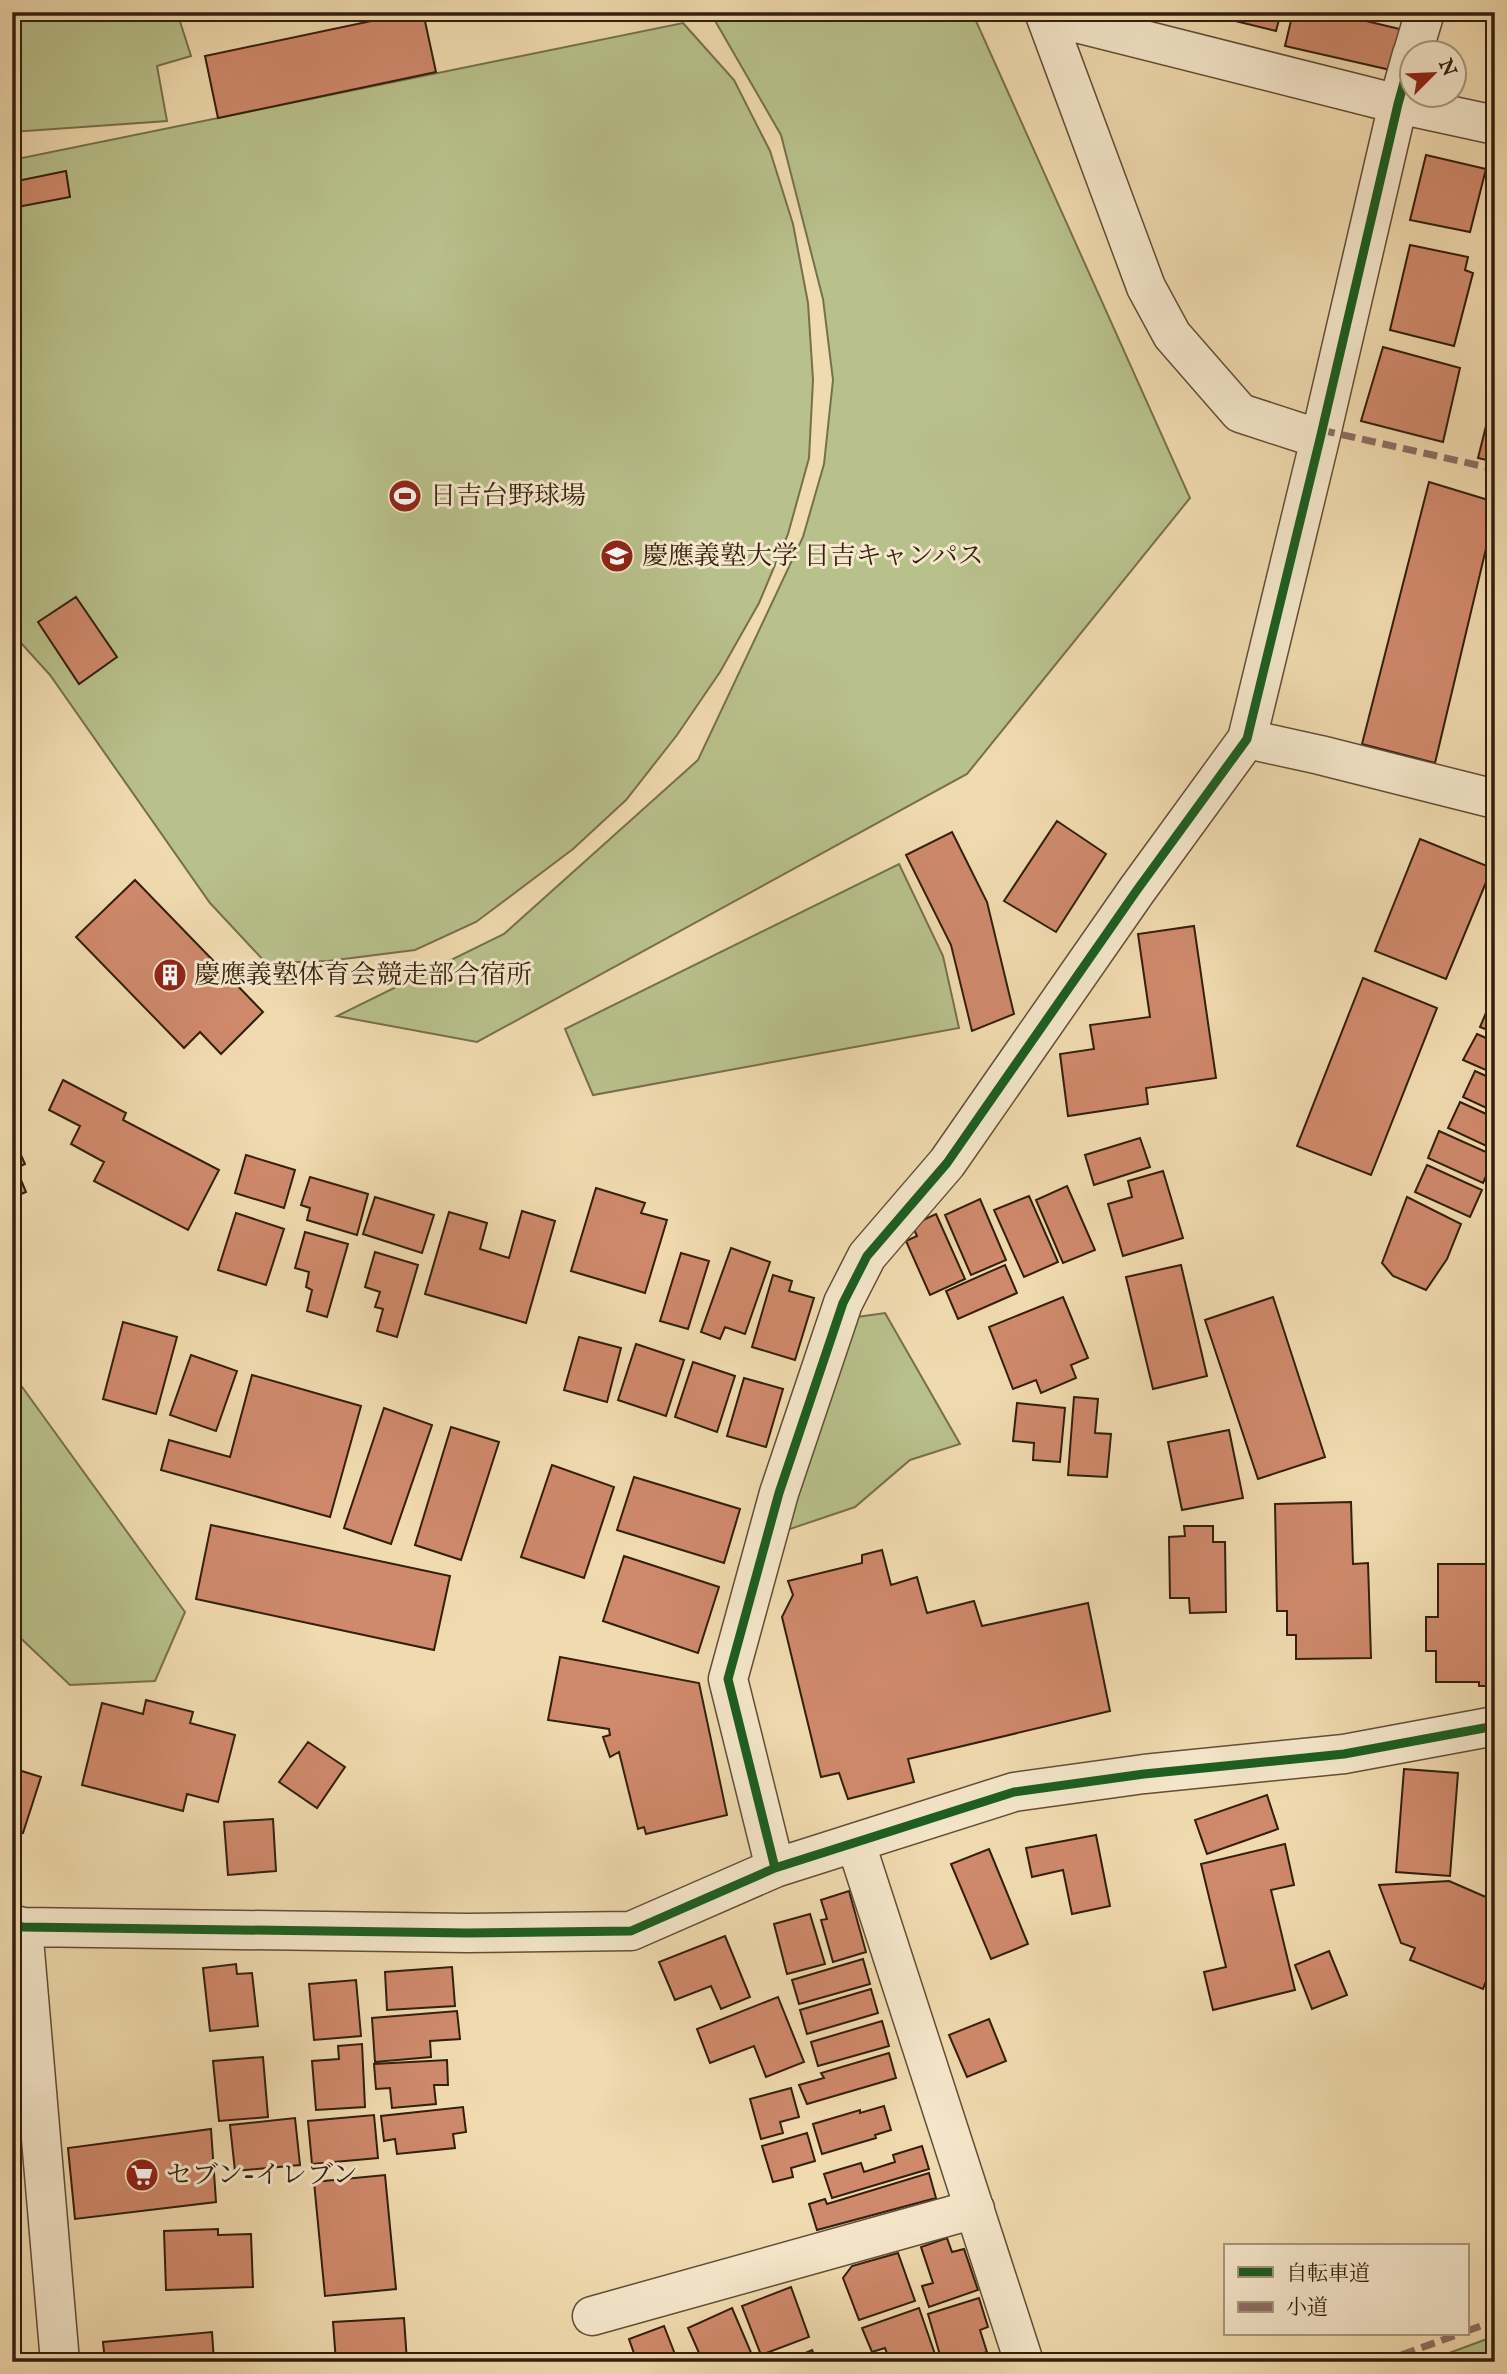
<svg xmlns="http://www.w3.org/2000/svg" width="1507" height="2374" font-family="'IM FELL English','Noto Serif JP',serif">
	<rect width="100%" height="100%" fill="#f0daaf"/>
	<filter id="stains"><feTurbulence type="fractalNoise" baseFrequency=".00286" numOctaves="4"/><feColorMatrix values="0 0 0 0 .2 0 0 0 0 .09 0 0 0 0 .02 0 0 0 .5 -.17"/></filter>
	<radialGradient id="worn" r=".72"><stop offset=".6" stop-color="#630" stop-opacity="0"/><stop offset="1" stop-color="#630" stop-opacity=".3"/></radialGradient>
	<path fill="#b8c08b" stroke="#76704c" stroke-width="2" d="M12,12H177L191,56L157,66L167,121L12,132Z
		M710,12H972L1190,498L967,774L477,1042L337,1016L504,934L698,760L803,537L824,464L833,380L823,299L781,135Z
		M683,23L734,80L770,151L793,224L808,303L813,380L809,458L788,534L759,603L720,672L677,735L626,800L573,849L476,922L415,950L328,961L266,963L210,903L50,675L12,633V160Z
		M899,864L943,956L959,1028L593,1095L565,1029Z
		M885,1313L960,1444L910,1460L855,1507L787,1530L850,1318Z
		M12,1373L185,1612L155,1681L70,1685L12,1630Z
		M1495,2336V2362H1425Z"/>
	<path fill="#cf896c" stroke="#331f0d" stroke-width="2" d="M414,12H423L436,72L218,118L205,56Z
		M1224,12H1281L1276,31L1223,18Z
		M1293,12H1328L1404,30L1395,71L1285,46Z
		M1426,155L1486,169L1470,232L1410,220Z
		M66,171L70,197L12,208V182Z
		M1410,245L1468,257L1465,270L1473,273L1454,346L1390,330Z
		M1383,347L1460,368L1443,442L1361,421Z
		M1495,390V462L1478,458Z
		M1429,482L1495,502V511L1435,763L1362,744Z
		M76,597L117,657L79,684L38,622Z
		M1057,821L1106,854L1056,932L1004,901Z
		M952,832L987,902L1014,1014L972,1031L951,945L906,855Z
		M1420,839L1492,868L1446,979L1375,951Z
		M135,880L263,1012L221,1054L200,1032L184,1048L76,937Z
		M1194,926L1216,1078L1146,1088L1148,1104L1068,1116L1060,1054L1094,1049L1090,1025L1150,1017L1138,934Z
		M1363,978L1437,1008L1371,1175L1297,1146Z
		M1494,994H1495V1033L1480,1027Z
		M1477,1034L1495,1042V1074L1463,1060Z
		M1475,1071L1495,1080V1112L1463,1097Z
		M63,1080L126,1113L123,1120L219,1170L188,1230L94,1181L104,1162L71,1144L80,1126L49,1110Z
		M1460,1102L1495,1118V1150L1448,1128Z
		M1439,1131L1495,1156L1483,1183L1428,1158Z
		M1140,1138L1150,1167L1094,1185L1085,1155Z
		M16,1144L25,1164L16,1168L26,1192L12,1198V1146Z
		M246,1155L295,1170L284,1208L235,1193Z
		M1427,1165L1482,1190L1470,1217L1415,1192Z
		M1163,1171L1183,1238L1123,1256L1108,1204L1132,1197L1128,1181Z
		M310,1177L368,1194L357,1235L307,1220L310,1208L301,1205Z
		M1067,1186L1095,1250L1063,1263L1036,1200Z
		M596,1188L645,1203L641,1213L667,1220L645,1293L571,1271Z
		M1029,1196L1058,1262L1024,1277L994,1210Z
		M375,1197L434,1215L422,1253L363,1234Z
		M1407,1197L1461,1224L1447,1259L1426,1290L1393,1276L1382,1263Z
		M980,1199L1006,1260L971,1275L945,1215Z
		M522,1211L555,1221L526,1323L425,1294L449,1212L487,1223L480,1249L509,1258Z
		M236,1213L284,1229L266,1285L218,1270Z
		M936,1214L965,1279L930,1295L906,1241L917,1236L912,1225Z
		M305,1232L348,1244L327,1317L307,1311L312,1290L306,1287L309,1272L295,1268Z
		M731,1248L770,1262L745,1334L725,1327L720,1339L701,1332Z
		M375,1252L418,1265L397,1337L377,1331L383,1309L375,1307L380,1292L365,1287Z
		M681,1253L709,1261L688,1329L660,1321Z
		M1005,1265L1017,1293L958,1319L946,1291Z
		M1181,1265L1207,1376L1153,1389L1126,1277Z
		M773,1275L792,1281L789,1291L814,1298L795,1360L752,1347Z
		M1063,1297L1088,1358L1071,1365L1076,1378L1041,1393L1036,1380L1013,1389L989,1327Z
		M1273,1297L1325,1457L1258,1479L1205,1320Z
		M123,1322L177,1337L156,1414L103,1399Z
		M579,1337L621,1348L607,1402L564,1390Z
		M636,1344L684,1360L666,1416L618,1400Z
		M191,1355L237,1371L216,1431L170,1415Z
		M693,1362L735,1376L717,1432L675,1417Z
		M252,1375L361,1406L330,1517L161,1470L169,1440L230,1457Z
		M744,1378L783,1389L766,1447L727,1436Z
		M1074,1397L1098,1399L1095,1433L1111,1434L1107,1477L1068,1475Z
		M1017,1403L1065,1408L1060,1462L1033,1460L1034,1443L1013,1441Z
		M384,1408L432,1425L391,1544L344,1528Z
		M451,1427L499,1442L461,1560L415,1545Z
		M1229,1430L1243,1498L1182,1510L1168,1442Z
		M552,1465L614,1487L584,1578L521,1557Z
		M634,1477L740,1509L724,1563L617,1530Z
		M1351,1502L1353,1564L1368,1563L1371,1658L1296,1659V1635H1287V1611H1277L1275,1504Z
		M211,1525L450,1576L434,1650L196,1599Z
		M1184,1526H1213V1542H1225L1226,1612L1190,1613L1189,1598H1170L1169,1537L1185,1536Z
		M882,1550L891,1585L917,1577L927,1613L974,1601L982,1626L1088,1603L1110,1711L908,1759L914,1782L848,1799L839,1773L821,1777L782,1617L793,1595L788,1581L862,1563V1555Z
		M624,1556L719,1587L698,1653L603,1621Z
		M1438,1564H1495V1686H1479V1682H1436V1651H1426V1617H1438Z
		M560,1657L699,1683L727,1815L646,1834L644,1827L638,1829L619,1752L610,1757L603,1737L610,1735L609,1729L548,1720Z
		M146,1700L193,1712L190,1723L235,1735L218,1802L187,1794L183,1811L82,1785L102,1703L143,1714Z
		M308,1742L345,1767L317,1808L279,1782Z
		M12,1768L41,1777L23,1833L12,1829Z
		M1404,1769L1458,1773L1450,1876L1396,1872Z
		M1267,1795L1278,1829L1207,1854L1195,1820Z
		M273,1819L276,1871L228,1875L224,1822Z
		M1096,1835L1110,1906L1072,1914L1063,1870L1032,1877L1026,1848Z
		M1285,1844L1294,1885L1271,1890L1295,1990L1213,2010L1204,1972L1226,1967L1201,1864Z
		M989,1849L1028,1944L991,1959L951,1864Z
		M1449,1881L1495,1901V1957L1483,1989L1410,1960L1415,1948L1401,1943L1379,1885Z
		M849,1891L866,1952L833,1962L821,1920L827,1919L821,1900Z
		M810,1914L825,1964L787,1974L774,1924Z
		M725,1936L750,1997L721,2009L711,1986L675,2000L659,1962Z
		M1329,1951L1347,1995L1312,2009L1295,1965Z
		M863,1959L870,1984L799,2004L792,1980Z
		M236,1964L237,1974L252,1973L258,2026L210,2031L203,1968Z
		M452,1967L455,2006L387,2010L385,1972Z
		M356,1980L361,2036L314,2040L309,1984Z
		M871,1989L878,2013L807,2034L800,2010Z
		M778,1997L804,2062L766,2077L754,2046L710,2063L697,2029Z
		M457,2011L460,2039L430,2041L431,2057L375,2062L372,2018Z
		M989,2019L1006,2061L967,2077L949,2035Z
		M882,2021L889,2046L818,2066L811,2042Z
		M362,2044L365,2107L316,2110L312,2061L339,2059L338,2046Z
		M889,2053L896,2078L807,2104L799,2085L824,2078L821,2073Z
		M263,2057L268,2117L219,2121L213,2061Z
		M447,2060L448,2085H434L436,2104L392,2108L390,2088L376,2089L374,2064Z
		M791,2088L799,2117L780,2122L783,2133L761,2139L750,2099Z
		M884,2106L891,2130L875,2135L876,2138L822,2154L813,2124L860,2110V2113Z
		M463,2107L466,2132L453,2134L455,2148L397,2154L395,2139L384,2141L381,2116Z
		M374,2115L378,2158L312,2164L308,2121Z
		M295,2118L300,2165L235,2171L230,2125Z
		M211,2129L216,2202L75,2219L68,2148Z
		M807,2133L815,2161L791,2168L793,2177L773,2182L762,2146Z
		M922,2146L929,2169L832,2198L824,2174L861,2163L864,2172L895,2162L893,2155Z
		M929,2173L936,2198L817,2230L809,2204L825,2199L827,2204Z
		M385,2175L396,2289L325,2296L314,2182Z
		M218,2229V2235L251,2234L253,2287L166,2290L164,2231Z
		M947,2238L952,2252L964,2249L978,2290L929,2307L922,2286L933,2283L921,2247Z
		M898,2253L915,2301L859,2320L843,2278L852,2266Z
		M791,2287L809,2337L761,2355L742,2306Z
		M979,2298L988,2327L980,2330L987,2352L954,2362H942L928,2314Z
		M732,2308L755,2362H703L688,2328Z
		M919,2308L937,2360L890,2362L885,2348L872,2352L862,2328Z
		M404,2318L407,2362H336L333,2322Z
		M664,2326L678,2362H637L629,2339Z
		M212,2332L214,2362H105L103,2342Z
		M812,2350L817,2362H785Z"/>
	<g fill="none" stroke-linecap="round" stroke-linejoin="round">
		<defs>
			<path id="street" d="M1044,12L1146,287L1172,335L1240,413L1320,439
				M1045,15L1398,104L1495,125
				M1413,52L1425,12
				M1247,739L1320,755L1495,799
				M856,1844L1024,2362
				M775,1868L728,1679L779,1493L843,1303L867,1256L947,1163L1137,890L1247,739L1320,439L1398,104L1412,54
				M12,1924L23,1927L467,1933L631,1931L775,1868L1014,1792L1144,1774L1344,1754L1495,1726
				M23,1927L60,2362
				M592,2316L975,2209"/>
		</defs>
		<use href="#street" stroke="#624e36" stroke-width="41"/>
		<use href="#street" stroke="#f5e7cb" stroke-width="38"/>
		<path stroke="#8d6e63" stroke-width="7" stroke-dasharray="14 7" stroke-linecap="butt" d="M1321,430L1495,469
			M1467,2331L1495,2321
			M1382,2362L1459,2334"/>
		<defs>
			<path id="cycleway" d="M775,1868L728,1679L779,1493L843,1303L867,1256L947,1163L1137,890L1247,739L1320,439L1398,104L1412,54
				M12,1924L23,1927L467,1933L631,1931L775,1868L1014,1792L1144,1774L1344,1754L1495,1726"/>
		</defs>
		<use href="#cycleway" stroke="#f5e7cb" stroke-width="13"/>
		<use href="#cycleway" stroke="#1b5e20" stroke-width="9"/>
	</g>
	<defs>
		<symbol id="stadium-disc" viewBox="-11 -11 22 22"><circle r="9.5" fill="#8f2418" stroke="#f5e7cb"/><path d="M0-5a6.5 5 0 1 0 0 10a6.5 5 0 1 0 0-10ZM-3.5-1.8h7v3.6h-7Z" fill="#fff"/></symbol>
		<symbol id="university-disc" viewBox="-11 -11 22 22"><circle r="9.5" fill="#8f2418" stroke="#f5e7cb"/><path d="M0-5L7-2L0 1L-7-2ZM-4 1L0 2.5L4 1V4Q0 6-4 4Z" fill="#fff"/></symbol>
		<symbol id="building-disc" viewBox="-11 -11 22 22"><circle r="9.5" fill="#8f2418" stroke="#f5e7cb"/><path d="M-4-6H4V6H1V3H-1V6H-4ZM-2.5-4.3h1.7v1.8h-1.7ZM.8-4.3h1.7v1.8H.8ZM-2.5-1h1.7V.8h-1.7ZM.8-1h1.7V.8H.8Z" fill="#fff"/></symbol>
		<symbol id="supermarket-disc" viewBox="-11 -11 22 22"><circle r="9.5" fill="#8f2418" stroke="#f5e7cb"/><path d="M-6-5.5h2.5l.6 2H6L4.5 2H-2.5L-4.4-4H-6ZM-1.5 3.2a1.3 1.3 0 1 0 .1 0ZM3 3.2a1.3 1.3 0 1 0 .1 0Z" fill="#fff"/></symbol>
	</defs>
	<g fill-rule="evenodd">
		<use href="#stadium-disc" x="386" y="477" width="38" height="38"/>
		<use href="#university-disc" x="598" y="537" width="38" height="38"/>
		<use href="#building-disc" x="151" y="956" width="38" height="38"/>
		<use href="#supermarket-disc" x="123" y="2156" width="38" height="38"/>
	</g>
	<g text-anchor="middle" dominant-baseline="central" stroke-width="6" stroke-linejoin="round" paint-order="stroke">
		<g font-size="26" fill="#331f0d" stroke="#f5e7cb" text-anchor="start">
			<text x="430" y="496">日吉台野球場</text>
			<text x="642" y="556">慶應義塾大学 日吉キャンパス</text>
			<text x="194" y="975">慶應義塾体育会競走部合宿所</text>
			<text x="166" y="2175">セブン-イレブン</text>
		</g>
	</g>
	<rect width="1507" height="2374" fill="none" stroke="#f0daaf" stroke-width="42"/>
	<rect x="14" y="14" width="1479" height="2346" fill="none" stroke="#331f0d" stroke-width="3.5"/>
	<rect x="21" y="21" width="1465" height="2332" fill="none" stroke="#331f0d" stroke-width="2"/>
	<rect x="1224" y="2244" width="245" height="91" fill="#f5e7cb" stroke="#a7977f" stroke-width="2"/>
	<rect x="1238" y="2267" width="35" height="10" fill="#1b5e20" stroke="#a7977f" stroke-width="2"/>
	<text x="1286" y="2280" font-size="21" fill="#331f0d">自転車道</text>
	<rect x="1238" y="2302" width="35" height="10" fill="#8d6e63" stroke="#a7977f" stroke-width="2"/>
	<text x="1286" y="2314" font-size="21" fill="#331f0d">小道</text>
	<g transform="translate(1433 74) rotate(66)"><circle r="33" fill="#f5e7cb" stroke="#a7977f" stroke-width="2"/>
	<path d="M0-5L12 26L0 18L-12 26Z" fill="#8f2418"/>
	<text y="-10" font-size="19" font-weight="bold" text-anchor="middle" fill="#331f0d">N</text>
	</g>
	<rect width="100%" height="100%" filter="url(#stains)"/>
	<rect width="100%" height="100%" fill="url(#worn)"/>
</svg>
